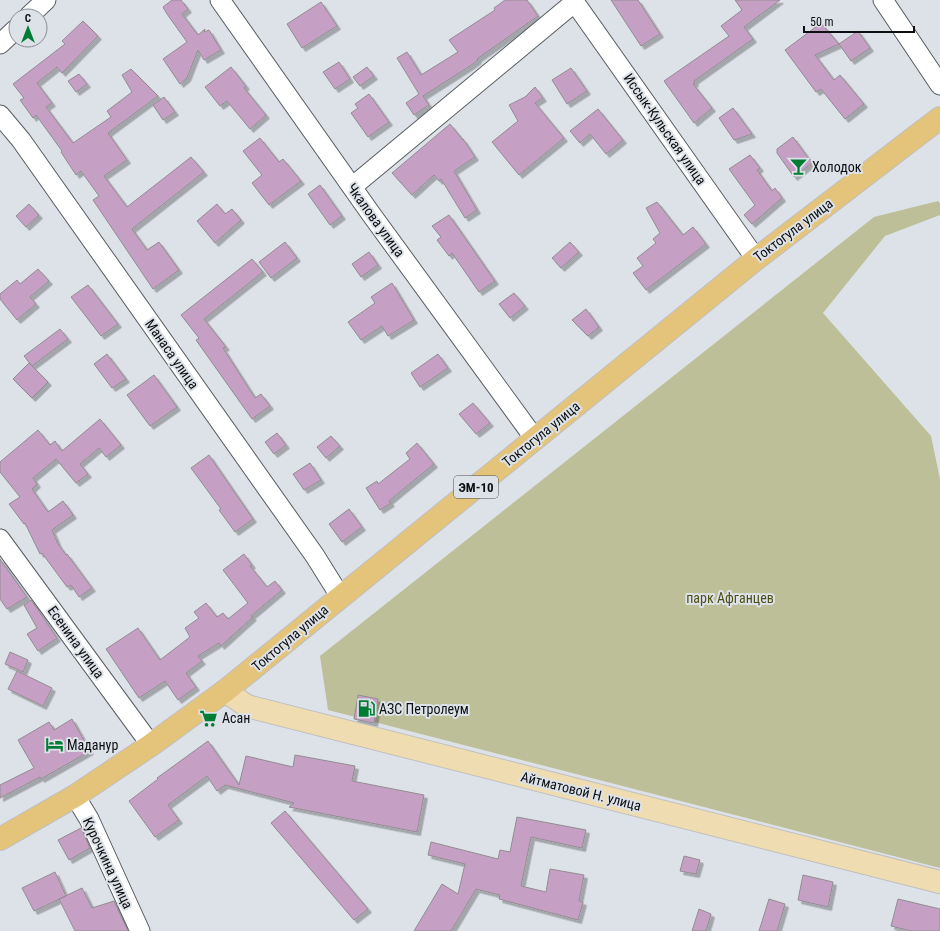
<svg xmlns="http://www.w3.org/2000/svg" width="940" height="931" font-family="'Roboto Condensed',sans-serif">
	<defs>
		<filter id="shadow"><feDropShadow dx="3.5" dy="3.5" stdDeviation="0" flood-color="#0004"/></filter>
	</defs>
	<rect width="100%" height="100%" fill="#dde2e8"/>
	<path fill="#bdbf99" d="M938,201L940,203V215L885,236L823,313L931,436L940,479V868L328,710L320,656L874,217Z"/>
	<path fill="#c6a0c4" stroke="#928c91" filter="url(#shadow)" d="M172,0H181L188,9L182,14L198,35L205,29L204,32L209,30L221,50L204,60L198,50L187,78L180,84L163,59L187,42L167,14L163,7Z
		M505,0H527L538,16L477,59L478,60L470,66L423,96L429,105L414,115L406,103L419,94L397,58L407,52L421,75L458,52L449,40L495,10L494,8Z
		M611,0H638L660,34L641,46Z
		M735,0H780L744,27L753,39L694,81L695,83L693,84L712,108L694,123L664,81L729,36L721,26L742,10Z
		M321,2L337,26L302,48L287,24Z
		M83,21L98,36L62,73L57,67L37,83L52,103L46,107L73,143L111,117L107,111L132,92L122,75L131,69L158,96L108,133L127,160L104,176L127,207L191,157L204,172L132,229L147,250L159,242L179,270L153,289L93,200L99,196L81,171L76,175L61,152L62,151L36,115L33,118L20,100L24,98L13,84L65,44L62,41Z
		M821,23L839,44L815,55L834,80L840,75L864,104L845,119L821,89L816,92L785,50Z
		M858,31L870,48L851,61L839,44Z
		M339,62L350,79L335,89L323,72Z
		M231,67L246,86L244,88L266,115L250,129L227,101L220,106L205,87Z
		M367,67L374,76L360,86L353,77Z
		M571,68L587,91L567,104L552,80Z
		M79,74L87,84L76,92L68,81Z
		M535,87L543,98L535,103L564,138L519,175L492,142L518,121L509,105L525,97Z
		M369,94L389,122L368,137L351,113L358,108L355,104Z
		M164,97L175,112L163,120L153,105Z
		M733,108L752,134L734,140L719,118Z
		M598,109L623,140L606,154L590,134L580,143L570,131Z
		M450,124L463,140V139L475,157L454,171L477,210L465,218L441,179L439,181L434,175L412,195L392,173Z
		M793,137L812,163L794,177L777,153V149Z
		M260,138L279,162L283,159L301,181L269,205L252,183L262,175L243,151Z
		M750,155L760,168L757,170L772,191L775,188L782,198L752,224L744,215L755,205L729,169Z
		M320,185L342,216L330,225L308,194Z
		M657,202L683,235L693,227L706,244L646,290L633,273L643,266L637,258L656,243L653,239L660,233L646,208Z
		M29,204L39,215L26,227L16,216Z
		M217,204L225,214L232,209L241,220L215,243L197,221Z
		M449,215L495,281L479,292L452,253L449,256L437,240L441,237L432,226Z
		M285,242L297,258L271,278L259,262Z
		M570,242L579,252L561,268L552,258Z
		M369,252L378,265L361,277L352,264Z
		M252,259L263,272L204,319L226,347L223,348L255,398L261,394L270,406L252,419L196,340L199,338L181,315Z
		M38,269L49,281L30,297L36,304L17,320L0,299V294L17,280L20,284Z
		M392,283L414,320L388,336L382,326L361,340L348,322L375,303L371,297Z
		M88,285L118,324L101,336L71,297Z
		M514,293L525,306L510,318L499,304Z
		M586,309L599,327L588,336L572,320Z
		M60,329L68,339L32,366L24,356Z
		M107,354L126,379L112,388L94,364Z
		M438,354L448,368L420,387L411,373Z
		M29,363L48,382L32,398L13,379Z
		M154,375L177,407L150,426L127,395Z
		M473,403L490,423L476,434L459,414Z
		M100,419L121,445L106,457L99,448L80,464L88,474L76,483L56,459L33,478L37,484L32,489L48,512L63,501L73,515L52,530L58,544L66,555L67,554L92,588L79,597L71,585L67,587L42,553L40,554L25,523L24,524L9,504L20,497L0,472V462L38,430L50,445L55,441L62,451Z
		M277,433L286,445L274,454L265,442Z
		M331,436L340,446L326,458L317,447Z
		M417,443L434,464L389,501L391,503L380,510L366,488L377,481L378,484L410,459L406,453Z
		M209,455L253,519L235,532L219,510L221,509L191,468Z
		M310,463L321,480L304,490L293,474Z
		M349,509L362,527L342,542L329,524Z
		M244,554L252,565L250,566L267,587L275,581L282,590L251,616L253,617L221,646L219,643L198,656L202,661L186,673L196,687L178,700L165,681L139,698L106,649L138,628L160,660L190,637L185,628L199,618L194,612L206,603L217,617L223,613L228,619L248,603L223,570Z
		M0,559L27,597L7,609L0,599Z
		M31,600L45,620L57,638L38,651L27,634L37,628L24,605Z
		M10,652L28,660L23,672L5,664Z
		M17,671L52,688L43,706L8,689Z
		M358,695L378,699L374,723L354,719Z
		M72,719L90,751L41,779L40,777L0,798V785L34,768L18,740L49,722L54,730Z
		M208,741L239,785L246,756L293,767L295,755L355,766L352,781L424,795L417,832L289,807L294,803L225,785L217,791L207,776L168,805L179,820L155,837L129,801L158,779L157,778Z
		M285,811L368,909L354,920L271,823Z
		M517,817L586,830L582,848L531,837L521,886L546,892L550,869L584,875L579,901L583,902L578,920L499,899L500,895L476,889L451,931H414L442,884L458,894L465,864L428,855L431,842L498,859L500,850L510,852Z
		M81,828L90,848L69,860L58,840Z
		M684,856L700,860L696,874L680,871Z
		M55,872L66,896L34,911L22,888Z
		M803,875L833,882L828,907L798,900Z
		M82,888L92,908L114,901L128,931H75L59,899Z
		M769,899L785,904L777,931H759Z
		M898,899L940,909V931H911L891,926Z
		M699,909L711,914L706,931H692Z"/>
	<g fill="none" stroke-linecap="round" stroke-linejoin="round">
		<defs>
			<path id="minor" d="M220,0L371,214L535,439
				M573,0L756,259
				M883,0L940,85
				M29,16L46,0
				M0,44L16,29
				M0,115L21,140L315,556L340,596
				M352,187L575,2
				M0,539L151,745
				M75,796L89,819L140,931"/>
			<path id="major" d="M225,691L247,706L940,882"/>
			<path id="highway" d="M0,839L75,796L151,745L225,691L756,259L940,118"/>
		</defs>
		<use href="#minor" stroke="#585d61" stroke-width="21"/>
		<use href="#major" stroke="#c0c0c1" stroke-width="24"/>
		<use href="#highway" stroke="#c0c0c1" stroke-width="24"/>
		<use href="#minor" stroke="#fff" stroke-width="19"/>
		<use href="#major" stroke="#efdcb0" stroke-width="22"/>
		<use href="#highway" stroke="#e4c47b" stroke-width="22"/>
	</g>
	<defs>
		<symbol id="bar-bare" viewBox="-9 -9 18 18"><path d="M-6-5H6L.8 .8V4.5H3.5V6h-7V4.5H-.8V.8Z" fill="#007d35" stroke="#dde2e8" stroke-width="2.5" paint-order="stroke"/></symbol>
		<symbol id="fuel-bare" viewBox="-9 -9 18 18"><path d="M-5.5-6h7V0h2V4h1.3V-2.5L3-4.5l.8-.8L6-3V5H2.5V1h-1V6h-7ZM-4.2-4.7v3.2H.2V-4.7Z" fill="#007d35" stroke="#dde2e8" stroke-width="2.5" paint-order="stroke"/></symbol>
		<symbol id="supermarket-bare" viewBox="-9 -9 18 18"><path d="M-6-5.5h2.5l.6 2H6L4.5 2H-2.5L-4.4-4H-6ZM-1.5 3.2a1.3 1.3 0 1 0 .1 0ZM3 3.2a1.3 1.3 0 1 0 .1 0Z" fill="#007d35" stroke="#dde2e8" stroke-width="2.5" paint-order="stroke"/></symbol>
		<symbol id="hotel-bare" viewBox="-9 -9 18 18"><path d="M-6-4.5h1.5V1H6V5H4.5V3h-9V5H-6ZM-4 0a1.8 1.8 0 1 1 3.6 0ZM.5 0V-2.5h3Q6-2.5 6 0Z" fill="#007d35" stroke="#dde2e8" stroke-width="2.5" paint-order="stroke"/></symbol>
	</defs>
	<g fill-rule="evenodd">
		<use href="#bar-bare" x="786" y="154" width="25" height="25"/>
		<use href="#fuel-bare" x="354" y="696" width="25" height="25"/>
		<use href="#supermarket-bare" x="196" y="706" width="25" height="25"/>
		<use href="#hotel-bare" x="42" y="732" width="25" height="25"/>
	</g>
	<g text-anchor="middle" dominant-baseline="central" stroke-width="4" stroke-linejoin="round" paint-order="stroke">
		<rect fill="#dde2e8" stroke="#4b4e51" stroke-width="1" x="454" y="476" width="44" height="22" rx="3"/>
		<g font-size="13" font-weight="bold" fill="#0c0e10">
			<text x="476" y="487">ЭМ-10</text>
		</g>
		<g font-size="14" fill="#0c0e10" stroke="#dde2e8">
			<text transform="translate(665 129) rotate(55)">Иссык-Кульская улица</text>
			<text transform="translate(376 220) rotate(54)">Чкалова улица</text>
			<text transform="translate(793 230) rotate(-37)">Токтогула улица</text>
			<text transform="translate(172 354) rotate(55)">Манаса улица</text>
			<text transform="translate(541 434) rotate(-39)">Токтогула улица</text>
			<text transform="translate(290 638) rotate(-40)">Токтогула улица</text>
			<text transform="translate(76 642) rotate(54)">Есенина улица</text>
			<text transform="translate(581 791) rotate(14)">Айтматовой Н. улица</text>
			<text transform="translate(108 863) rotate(65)">Курочкина улица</text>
		</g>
		<g font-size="14" fill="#0c0e10" stroke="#dde2e8" text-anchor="start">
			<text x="812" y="167">Холодок</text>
			<text x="379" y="709">АЗС Петролеум</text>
			<text x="222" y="718">Асан</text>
			<text x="67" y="745">Маданур</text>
		</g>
		<g font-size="14" fill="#4e4f17" stroke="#dde2e8">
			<text x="730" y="598">парк Афганцев</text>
		</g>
	</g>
	<g transform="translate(28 28)"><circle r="19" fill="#dde2e8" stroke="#898d92"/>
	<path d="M0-3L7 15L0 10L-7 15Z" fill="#007d35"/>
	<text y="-6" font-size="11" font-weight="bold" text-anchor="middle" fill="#0c0e10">С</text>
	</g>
	<path d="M804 26v6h110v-6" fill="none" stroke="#0c0e10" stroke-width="2"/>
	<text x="810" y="26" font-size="12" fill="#0c0e10" stroke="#dde2e8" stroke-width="3" paint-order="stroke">50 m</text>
</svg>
